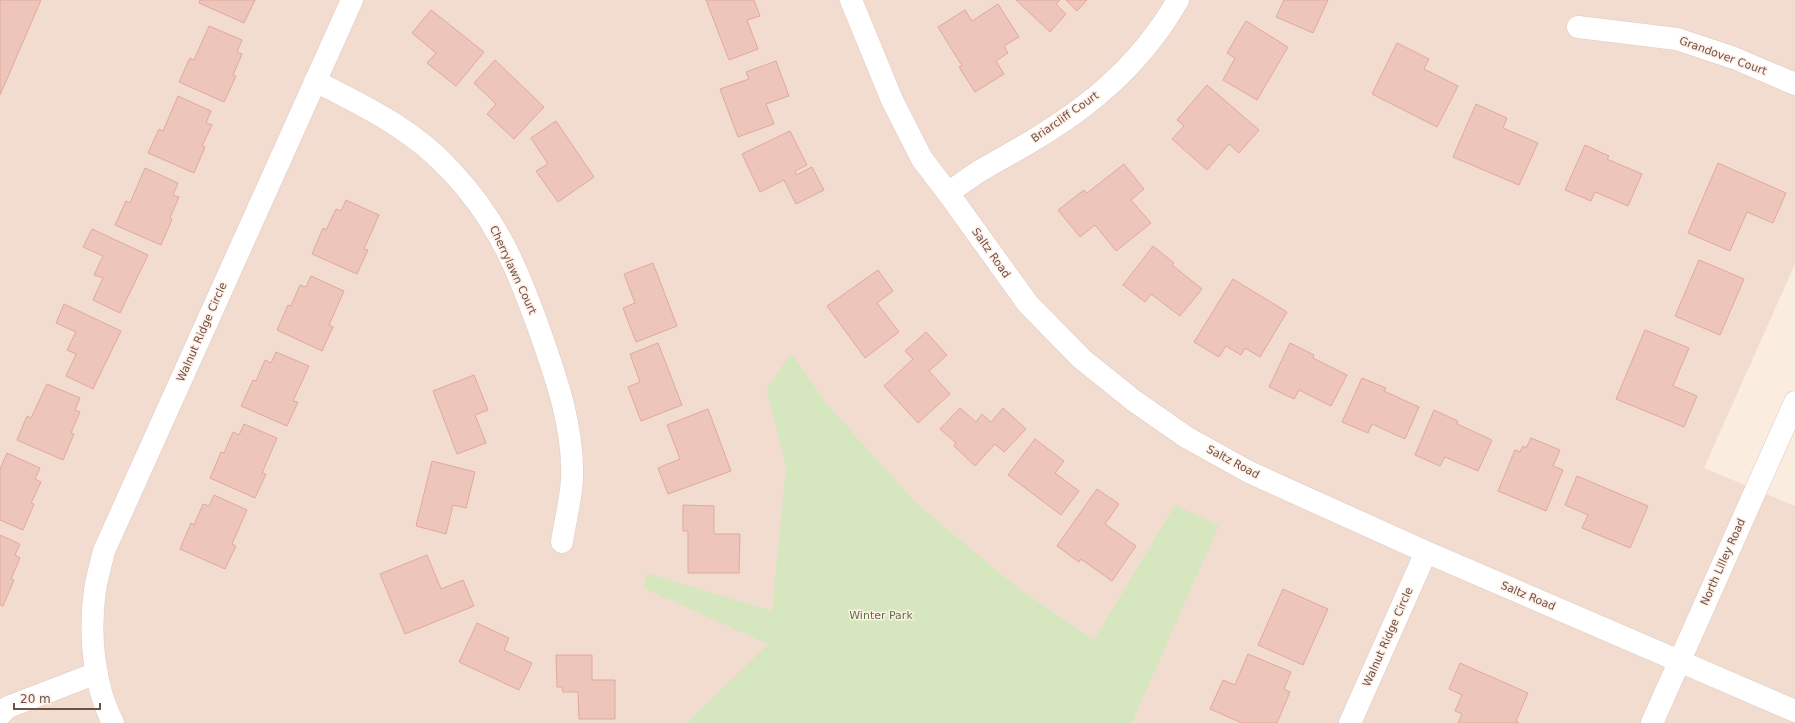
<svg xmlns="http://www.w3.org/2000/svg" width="1795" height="723" font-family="'DejaVu Sans',sans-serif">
	<rect width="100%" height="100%" fill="#fbece0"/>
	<path fill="#f2dccf" d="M0,0H1795V264L1704,468L1795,506V723H0Z"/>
	<path fill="#d6e7c0" d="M791,353L826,403L915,502L1018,588L1094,640L1175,505L1219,525L1132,723H687L768,644L643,588L647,573L772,611L786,466L766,390Z"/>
	<path fill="#eec5ba" stroke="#e0a99b" d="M0,0H41L0,95Z
		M200,0H255L244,23L199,3Z
		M706,0H754L760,16L747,20L758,49L729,60Z
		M1016,0H1060L1056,4L1066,14L1050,32Z
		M1066,0H1087L1077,11Z
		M1284,0H1328L1313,33L1276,17Z
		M998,4L1019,37L1004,46L1008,53L996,61L1004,74L975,92L959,67L962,66L938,27L965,10L972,21Z
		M431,10L484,52L456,86L427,63L436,53L412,33Z
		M1246,21L1288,47L1257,100L1223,80L1235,58L1227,53Z
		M209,26L242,40L237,52L242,54L233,75L236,76L224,102L179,82L190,58L194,60Z
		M1397,43L1429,59L1424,69L1458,86L1437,127L1372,94Z
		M495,60L544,107L514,139L487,114L496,104L474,83Z
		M776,61L789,96L766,104L774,124L738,137L720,89L749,79L746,72Z
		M1207,85L1259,130L1239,153L1229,144L1207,170L1172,139L1184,126L1177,120Z
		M178,96L211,111L206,123L212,125L202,146L205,147L194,173L148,153L159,129L163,131Z
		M1476,104L1507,118L1503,128L1538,143L1519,185L1453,157Z
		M556,121L594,177L558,202L536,171L548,164L531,138Z
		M790,131L807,165L795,171L796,175L812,167L824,190L796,204L784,180L760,192L742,154Z
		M1585,145L1609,156L1607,159L1642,174L1628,206L1595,192L1591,201L1565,190Z
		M1718,163L1786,193L1773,223L1747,212L1730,251L1688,233Z
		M1124,164L1144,189L1131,200L1151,223L1116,251L1095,225L1080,237L1058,210L1084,190L1087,193Z
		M145,168L178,183L173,195L179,197L170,218L172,219L161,245L115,225L126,201L130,203Z
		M346,200L379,215L364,249L368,250L357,274L312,254L323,228L326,230L336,209L341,211Z
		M92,229L148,255L120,313L93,300L103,278L94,275L103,256L83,247Z
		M1153,246L1174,263L1172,265L1202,289L1180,316L1151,294L1145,302L1123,285Z
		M1699,260L1744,279L1720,335L1675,316Z
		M653,263L677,326L636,342L623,308L635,303L624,274Z
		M878,270L893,291L877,303L899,332L865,358L827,306Z
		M311,276L344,291L329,325L333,327L322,351L277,330L288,305L291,306L300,285L306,287Z
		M1233,279L1287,312L1260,357L1245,348L1241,355L1226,346L1219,357L1194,342Z
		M64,304L121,331L93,389L66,376L76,354L67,350L76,332L56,323Z
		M1645,330L1689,348L1673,386L1697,396L1684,427L1616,399Z
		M926,332L947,355L929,371L950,394L918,423L884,386L913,359L905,351Z
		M658,343L682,405L641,421L628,387L640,382L630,354Z
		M1290,343L1314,355L1313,358L1347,375L1331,406L1299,390L1294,399L1269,387Z
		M276,352L309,366L293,401L298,402L287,426L241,406L253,380L256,381L265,360L271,363Z
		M474,375L488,410L475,415L486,443L457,454L433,391Z
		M1362,378L1386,388L1384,391L1419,407L1405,439L1372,424L1368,433L1342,422Z
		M47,384L80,398L75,410L80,412L71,433L74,434L63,460L17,440L27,416L31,418Z
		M960,408L976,422L982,414L991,422L1003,408L1026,429L1004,452L995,444L975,466L954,446L956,443L940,429Z
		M708,409L731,471L668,494L658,468L680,459L667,425Z
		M1434,410L1458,421L1457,424L1492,440L1478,471L1445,457L1440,466L1415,455Z
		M244,424L277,438L262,473L266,474L255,498L210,478L221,452L224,453L233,432L239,435Z
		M1531,438L1560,450L1553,466L1563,470L1546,511L1498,491L1515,450L1520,452L1523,446L1526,448Z
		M1035,439L1064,461L1055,473L1079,491L1061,515L1008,475Z
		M7,453L40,468L35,479L41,482L31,503L34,504L23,530L0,520V469Z
		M432,461L475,472L466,508L453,505L446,534L416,526Z
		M1577,476L1648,506L1630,548L1582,528L1588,515L1565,505Z
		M1097,489L1119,504L1105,524L1136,546L1112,581L1081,559L1079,562L1057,546Z
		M214,495L247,510L232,544L236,546L225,569L180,549L191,523L194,525L203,504L209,506Z
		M683,505L714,506V534H740L739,573H688V531H683Z
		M0,535L20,544L15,555L20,558L11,579L14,580L3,606L0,605Z
		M427,555L441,589L463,580L474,606L405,634L380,574Z
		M1283,589L1328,609L1303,665L1258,645Z
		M477,623L509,638L504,650L532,663L519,690L459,662Z
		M1248,654L1291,672L1284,689L1290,692L1277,723H1242L1210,709L1223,680L1235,685Z
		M556,655H592V680H615V719H579L578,692H563L562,687H557Z
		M1460,663L1528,693L1516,721L1519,723H1458L1462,714L1455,711L1462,695L1449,689Z"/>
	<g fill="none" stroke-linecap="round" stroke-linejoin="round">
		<defs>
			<path id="minor" d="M851,0L892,100L922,159L948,193L1028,304L1082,359L1133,400L1186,437L1249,472L1426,552L1795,711
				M1578,27L1677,39L1734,58L1795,84
				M315,81C364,106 415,130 452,172C471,192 487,214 500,238C516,266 528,299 539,329C556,377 574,428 572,479C571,500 565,521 562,542
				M948,193C960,185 971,176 983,169C1017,150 1053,130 1084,106C1122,77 1154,42 1178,0
				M0,715L8,707L97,673
				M113,723C93,684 89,633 95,590C97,577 101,564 104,551L352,0
				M1350,723L1426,552
				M1652,723L1795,402"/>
		</defs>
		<use href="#minor" stroke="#e0c9c0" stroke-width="23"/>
		<use href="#minor" stroke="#fff" stroke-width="22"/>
	</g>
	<g text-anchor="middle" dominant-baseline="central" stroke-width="3" stroke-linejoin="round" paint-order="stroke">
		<g font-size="11" fill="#705049" stroke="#fef0e6">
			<text transform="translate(1723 56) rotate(20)">Grandover Court</text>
			<text transform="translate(1065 117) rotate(-35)">Briarcliff Court</text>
			<text transform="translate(991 253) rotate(55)">Saltz Road</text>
			<text transform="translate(513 270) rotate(65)">Cherrylawn Court</text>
			<text transform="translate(202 332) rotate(-66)">Walnut Ridge Circle</text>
			<text transform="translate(1233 462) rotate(28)">Saltz Road</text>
			<text transform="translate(1723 562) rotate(-66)">North Lilley Road</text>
			<text transform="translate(1528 596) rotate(23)">Saltz Road</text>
			<text transform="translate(1388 637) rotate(-66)">Walnut Ridge Circle</text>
		</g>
		<g font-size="11" fill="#5a7542" stroke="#fef0e6">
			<text x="881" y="615">Winter Park</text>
		</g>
	</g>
	<path d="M14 703v6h86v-6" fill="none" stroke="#705049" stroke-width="2"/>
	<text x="20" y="703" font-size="12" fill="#705049" stroke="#fef0e6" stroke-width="3" paint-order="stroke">20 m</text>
</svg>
